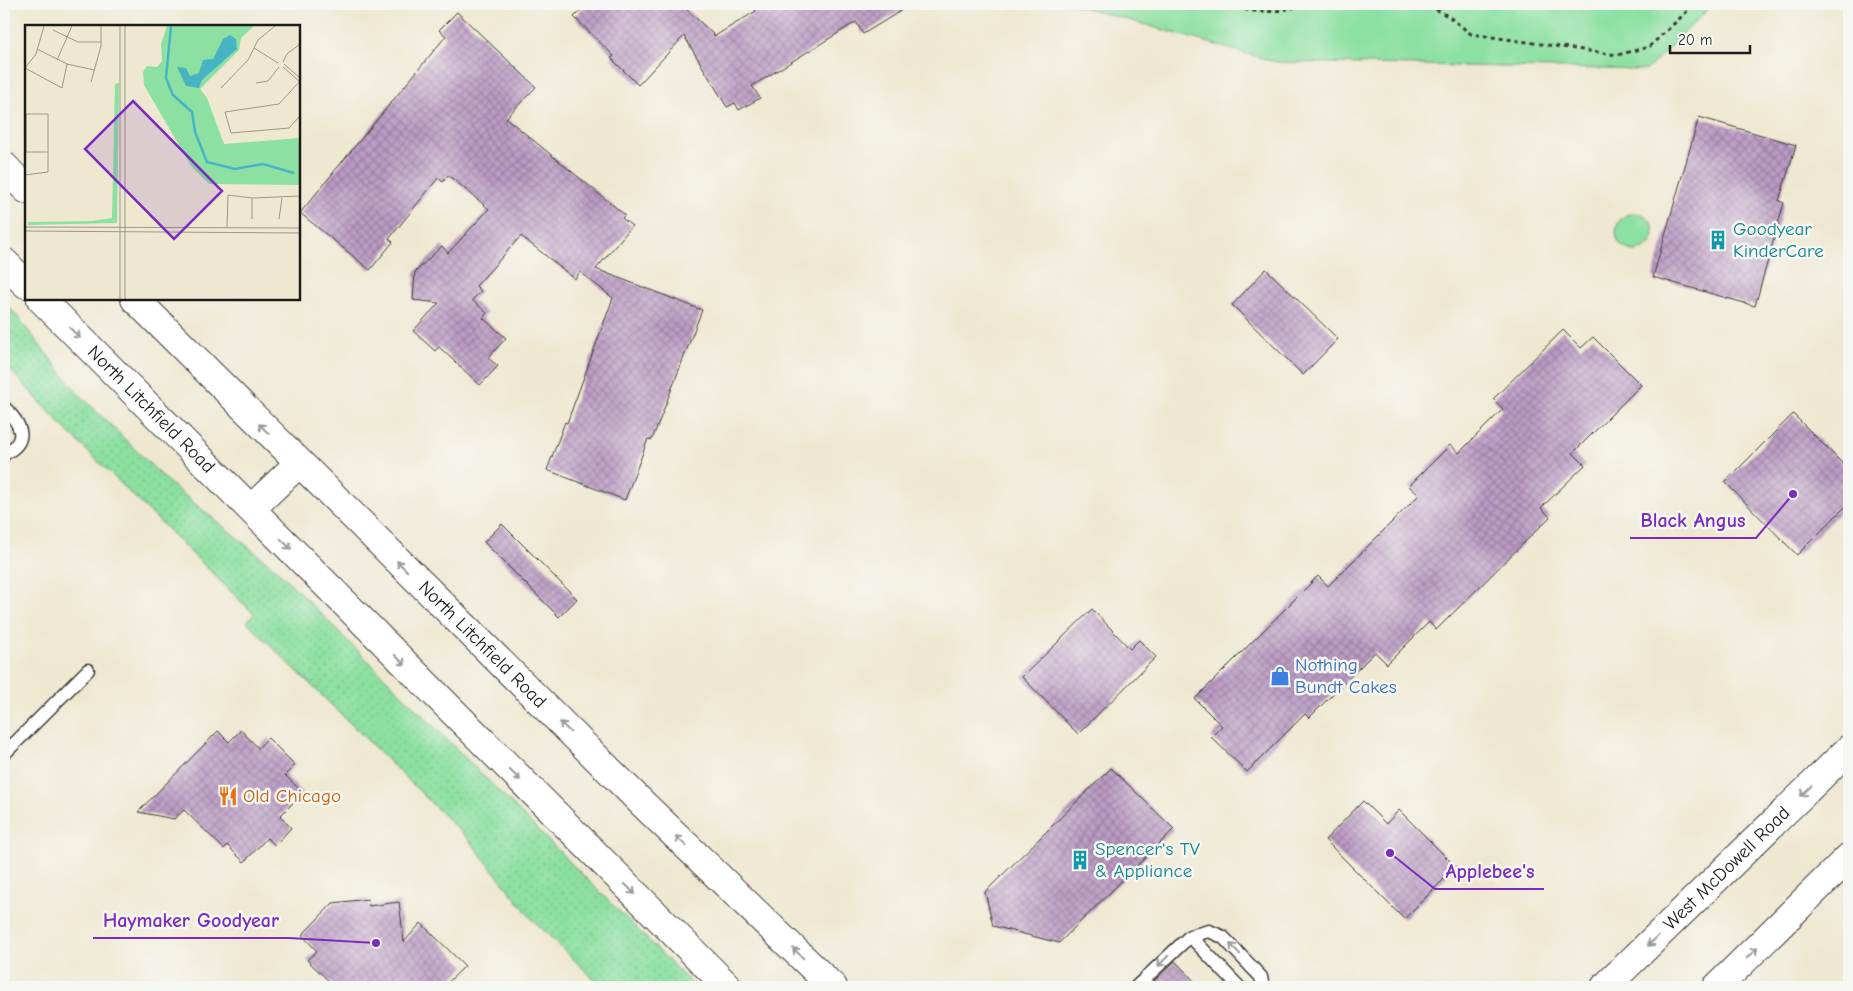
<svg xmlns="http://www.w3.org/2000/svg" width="1853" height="991" font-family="'Comic Neue',sans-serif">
	<defs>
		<pattern id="garden-dots" width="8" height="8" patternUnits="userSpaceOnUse" patternTransform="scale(1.25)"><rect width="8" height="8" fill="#8ce0a1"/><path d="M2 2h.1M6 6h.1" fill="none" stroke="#78c08a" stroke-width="1.8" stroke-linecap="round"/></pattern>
		<pattern id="building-cross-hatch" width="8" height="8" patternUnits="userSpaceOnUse" patternTransform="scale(1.25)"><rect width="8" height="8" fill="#bc9bc5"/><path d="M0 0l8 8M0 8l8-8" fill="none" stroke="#987e9f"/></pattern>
	</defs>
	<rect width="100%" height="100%" fill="#f6f6f2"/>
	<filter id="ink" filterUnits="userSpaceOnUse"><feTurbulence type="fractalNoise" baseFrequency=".02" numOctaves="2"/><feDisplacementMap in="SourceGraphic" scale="10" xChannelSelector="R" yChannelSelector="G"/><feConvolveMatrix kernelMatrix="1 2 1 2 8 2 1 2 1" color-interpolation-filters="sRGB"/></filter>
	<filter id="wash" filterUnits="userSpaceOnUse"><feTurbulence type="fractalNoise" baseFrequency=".0096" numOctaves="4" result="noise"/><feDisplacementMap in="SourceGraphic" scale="20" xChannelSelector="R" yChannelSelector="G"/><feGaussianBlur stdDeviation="1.12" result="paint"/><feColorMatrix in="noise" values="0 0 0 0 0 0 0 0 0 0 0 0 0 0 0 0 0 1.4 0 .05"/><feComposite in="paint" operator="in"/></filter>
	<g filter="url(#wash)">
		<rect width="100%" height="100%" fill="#efe8d1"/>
		<path fill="#8ce0a1" stroke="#547e5e" d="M1072,4H1713L1647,70L1276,62Z
			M1616 232a19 19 0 1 1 38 0a19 19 0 1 1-38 0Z"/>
		<path fill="url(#garden-dots)" stroke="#547e5e" d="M4,300L76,391L168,482L276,569L695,987H602L532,919L469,840L247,622L254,614L68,432L4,363Z"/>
		<g id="blocks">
			<path fill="url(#building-cross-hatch)" d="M587,4H681L715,36L756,11L752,4H912L863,34L856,22L752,86L760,98L739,110L735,103L727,107L684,36L638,85L611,58L614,56L574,17Z
				M457,12L536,87L506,118L625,215L622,218L632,226L596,269L702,310L652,440L648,439L625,500L547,470L565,422L567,423L613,298L580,272L575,279L521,236L476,286L481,291L472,300L487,313L483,318L506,338L488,358L498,366L480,385L439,347L435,351L413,331L439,303L413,300L415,272L442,246L448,253L489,209L448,175L443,182L438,178L389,239L393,242L370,270L300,213L446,36L439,30Z
				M1699,117L1796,145L1779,201L1784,203L1755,306L1653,277Z
				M1266,269L1338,339L1303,375L1232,305Z
				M1563,330L1581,348L1593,337L1641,385L1573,453L1585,465L1541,508L1550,517L1436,630L1429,622L1387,664L1375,652L1309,718L1305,714L1247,772L1211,737L1222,726L1195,699L1318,576L1328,586L1419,495L1409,486L1450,445L1459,453L1503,409L1493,399Z
				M1793,414L1849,470V503L1797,555L1725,482Z
				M502,524L577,599L559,617L484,542Z
				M1092,609L1130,649L1139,640L1156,657L1078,734L1022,677Z
				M241,730L258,748L268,738L295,765L285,775L303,793L280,816L291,828L275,845L267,838L244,862L227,845L224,849L184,810L174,819L138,812L218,731L229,742Z
				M1111,768L1174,829L1059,943L993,926L985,892Z
				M1363,801L1386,824L1399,810L1456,867L1404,919L1325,840Z
				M368,899L369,906L399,902L404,942L421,923L465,966L443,987H335L307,960L317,951L302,935L333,903Z
				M1175,961L1200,987H1148Z"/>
		</g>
	</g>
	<g filter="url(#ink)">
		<use href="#blocks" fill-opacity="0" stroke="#3c3b37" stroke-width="1"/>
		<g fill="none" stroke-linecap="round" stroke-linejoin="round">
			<defs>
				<path id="lane" d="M4,407C20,423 31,441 4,454
					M4,754L88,670
					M1190,936L1239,987
					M1136,987L1190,936L1209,931L1223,937L1261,977L1263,987"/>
				<g id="secondary">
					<path d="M4,166L26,189"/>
					<path d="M4,262L26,284"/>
					<path id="s1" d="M41,299L728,987"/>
					<path id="s2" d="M135,299L641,802L833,987"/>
					<path d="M251,509L299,463"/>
				</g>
				<g id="primary">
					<path id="s3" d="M1605,987L1849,749"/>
					<path d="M1717,987L1849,857"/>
				</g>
			</defs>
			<use href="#lane" stroke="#3c3b37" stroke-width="15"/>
			<use href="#secondary" stroke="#3c3b37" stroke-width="30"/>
			<use href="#primary" stroke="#3c3b37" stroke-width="30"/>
			<path stroke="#3c3b37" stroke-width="3" stroke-dasharray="4 4" stroke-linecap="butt" d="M1221,4C1256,14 1272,14 1307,4
				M1349,4L1428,5L1448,16L1471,34L1617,55L1649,47L1695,4"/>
			<use href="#lane" stroke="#fff" stroke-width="12"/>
			<use href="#secondary" stroke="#fff" stroke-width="28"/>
			<use href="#primary" stroke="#fff" stroke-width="28"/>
		</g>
		<defs><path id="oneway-shaft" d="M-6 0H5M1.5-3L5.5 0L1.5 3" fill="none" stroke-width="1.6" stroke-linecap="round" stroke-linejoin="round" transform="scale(1.25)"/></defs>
		<g stroke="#999">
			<use href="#oneway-shaft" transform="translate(75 333) rotate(45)"/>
			<use href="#oneway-shaft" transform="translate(264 429) rotate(-135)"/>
			<use href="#oneway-shaft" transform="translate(286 544) rotate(45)"/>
			<use href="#oneway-shaft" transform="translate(402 566) rotate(-135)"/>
			<use href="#oneway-shaft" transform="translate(400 660) rotate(45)"/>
			<use href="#oneway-shaft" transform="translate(565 727) rotate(-135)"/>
			<use href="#oneway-shaft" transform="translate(515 775) rotate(45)"/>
			<use href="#oneway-shaft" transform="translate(1806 791) rotate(136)"/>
			<use href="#oneway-shaft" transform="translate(681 841) rotate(-136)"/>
			<use href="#oneway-shaft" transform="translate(630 889) rotate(45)"/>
			<use href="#oneway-shaft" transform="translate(1653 941) rotate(136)"/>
			<use href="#oneway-shaft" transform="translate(1235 949) rotate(-134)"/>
			<use href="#oneway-shaft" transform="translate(798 953) rotate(-136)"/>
			<use href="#oneway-shaft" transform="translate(1752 953) rotate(-44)"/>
			<use href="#oneway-shaft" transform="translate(1163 961) rotate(135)"/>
		</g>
	</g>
	<defs>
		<symbol id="building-bare" viewBox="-9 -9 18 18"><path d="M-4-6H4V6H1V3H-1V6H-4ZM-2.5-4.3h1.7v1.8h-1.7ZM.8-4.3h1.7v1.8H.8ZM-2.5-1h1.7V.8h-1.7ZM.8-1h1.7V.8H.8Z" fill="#0f9aa8" stroke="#f6f6f2" stroke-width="2.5" paint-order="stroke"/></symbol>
		<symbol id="shop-bare" viewBox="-9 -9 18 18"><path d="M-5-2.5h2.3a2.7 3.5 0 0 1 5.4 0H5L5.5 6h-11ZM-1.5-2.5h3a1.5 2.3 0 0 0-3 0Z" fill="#3f7fe0" stroke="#f6f6f2" stroke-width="2.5" paint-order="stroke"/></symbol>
		<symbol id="restaurant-bare" viewBox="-9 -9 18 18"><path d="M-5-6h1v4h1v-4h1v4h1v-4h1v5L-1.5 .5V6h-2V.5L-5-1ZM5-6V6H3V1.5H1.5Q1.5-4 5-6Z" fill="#e8710a" stroke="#f6f6f2" stroke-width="2.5" paint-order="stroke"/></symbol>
	</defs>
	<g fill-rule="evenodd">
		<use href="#building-bare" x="1704" y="226" width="28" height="28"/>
		<use href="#shop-bare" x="1266" y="662" width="28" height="28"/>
		<use href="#restaurant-bare" x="214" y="782" width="28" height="28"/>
		<use href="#building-bare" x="1066" y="846" width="28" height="28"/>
	</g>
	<g text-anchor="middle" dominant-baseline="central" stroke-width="5" stroke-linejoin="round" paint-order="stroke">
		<g font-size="19" fill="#0d838f" stroke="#f6f6f2" text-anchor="start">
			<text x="1733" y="229">Goodyear<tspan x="1733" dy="22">KinderCare</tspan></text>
			<text x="1095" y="849">Spencer's TV<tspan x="1095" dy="22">&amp; Appliance</tspan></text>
		</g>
		<g font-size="19" fill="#1c1c1c" stroke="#f6f6f2">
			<text stroke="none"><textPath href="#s1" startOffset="156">North Litchfield Road</textPath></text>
			<text stroke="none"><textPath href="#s2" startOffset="490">North Litchfield Road</textPath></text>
			<text stroke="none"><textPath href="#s3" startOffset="170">West McDowell Road</textPath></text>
		</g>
		<g font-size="19" fill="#366cbe" stroke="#f6f6f2" text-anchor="start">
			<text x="1295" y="665">Nothing<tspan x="1295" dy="22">Bundt Cakes</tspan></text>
		</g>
		<g font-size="19" fill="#c56008" stroke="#f6f6f2" text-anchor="start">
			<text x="243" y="796">Old Chicago</text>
		</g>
	</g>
	<g transform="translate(25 25)">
		<rect width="275" height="275" fill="#efe8d1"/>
		<path d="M142,1H229L216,13L214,25L175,64L182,73L199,119L275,113V160L184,159L166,141L119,60L118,47L122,41L132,42L137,36L136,19Z" fill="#8ce0a1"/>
		<path d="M94,58L92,198L3,200V197L67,196L87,193L90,59Z" fill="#8ce0a1"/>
		<path d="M205,10L211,14L212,24L177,55L174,63L161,61L152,42L161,43L165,51L174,48L178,35L188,34L198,14Z" fill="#47b4c4"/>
		<path fill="none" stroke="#47b4c4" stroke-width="2.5" d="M146,1L141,53L148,70L167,87L170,107L182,137L210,144L238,139L269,148"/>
		<path fill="none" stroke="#9b9689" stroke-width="1" d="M100,1V274M28,5L53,17H76M229,23L253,38M12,24L42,39L69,45M32,35L47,1M258,37L262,29L275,19M259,39L275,53M258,42L275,57M0,43L37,63L42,39M0,43L11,29L19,1M275,56L254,79L200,87L206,108L264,103L275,91M66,57L76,21V1M231,58L243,56L254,42M196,63L223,35L233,15L250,1M0,89H23V147L0,150M0,127H23M1,127V89M227,173V194M254,194L257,173M0,202L275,203M202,202L203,170L227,173L275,171M0,206L275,208M95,274V1"/>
		<path fill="#7b2cbf" fill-opacity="0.15" stroke="#7b2cbf" stroke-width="2.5" d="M108,76L197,166L149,214L60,124Z"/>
		<rect width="275" height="275" fill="none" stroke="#1c1c1c" stroke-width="2.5"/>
	</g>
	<path fill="none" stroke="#7b2cbf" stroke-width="2" d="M1793 494L1756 538H1630M1390 853L1435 889H1544M376 943L289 938H93"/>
	<g fill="#7b2cbf" stroke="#f6f6f2" stroke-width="2">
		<circle cx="1793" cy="494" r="5"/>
		<circle cx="1390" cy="853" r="5"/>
		<circle cx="376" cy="943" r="5"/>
	</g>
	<g font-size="20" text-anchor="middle" font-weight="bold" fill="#7b2cbf" stroke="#f6f6f2" stroke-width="5" stroke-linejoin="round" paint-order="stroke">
		<text x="1693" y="527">Black Angus</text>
		<text x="1490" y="878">Applebee's</text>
		<text x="191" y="927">Haymaker Goodyear</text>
	</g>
	<rect width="1853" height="991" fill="none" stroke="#f6f6f2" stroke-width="20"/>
	<path d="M1670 45v8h80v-8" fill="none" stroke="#1c1c1c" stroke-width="2.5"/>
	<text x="1678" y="45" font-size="15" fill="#1c1c1c" stroke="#f6f6f2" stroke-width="4" paint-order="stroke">20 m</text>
</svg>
